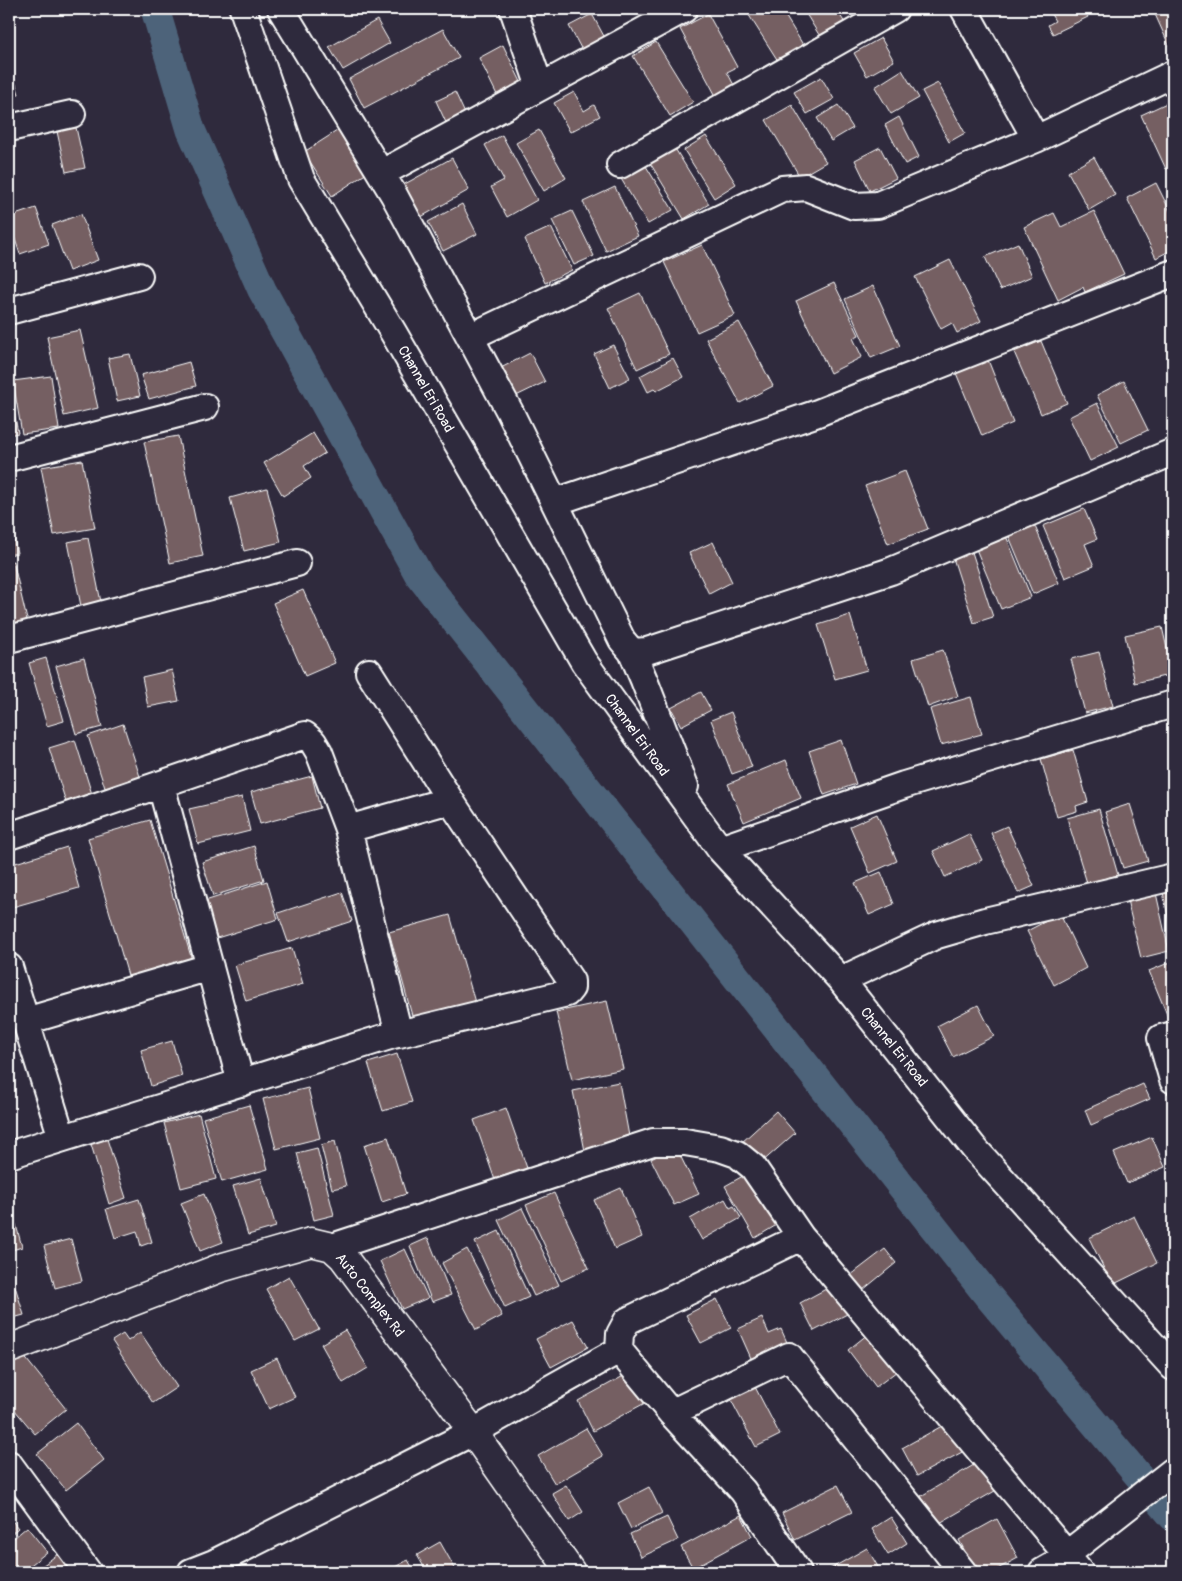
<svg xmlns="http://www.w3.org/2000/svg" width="1182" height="1581" font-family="Pangolin,sans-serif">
	<rect width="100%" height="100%" fill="#2f2a3d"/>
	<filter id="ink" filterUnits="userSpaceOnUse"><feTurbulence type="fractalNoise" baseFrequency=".02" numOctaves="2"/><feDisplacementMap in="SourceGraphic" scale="10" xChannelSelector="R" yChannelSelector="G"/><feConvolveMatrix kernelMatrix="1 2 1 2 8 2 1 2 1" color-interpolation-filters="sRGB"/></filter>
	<g filter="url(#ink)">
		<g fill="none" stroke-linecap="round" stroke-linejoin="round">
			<path stroke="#4e647a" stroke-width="29" d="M155,9L191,130L262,290L419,575L988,1296L1173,1517"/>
		</g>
		<path fill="#745e62" stroke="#fff" d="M745,9H781L805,48L780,64Z
			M803,9H836L845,23L821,38Z
			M1048,9H1084L1088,17L1053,34L1048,25L1055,21Z
			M1162,9H1173L1172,52L1154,12Z
			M592,14L606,40L583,52L569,26Z
			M708,14L737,67L727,72L735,87L716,96L680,29Z
			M377,20L390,43L343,70L329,47Z
			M443,29L459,58L364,108L349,79Z
			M881,38L894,61L867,76L854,53Z
			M656,42L693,102L670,116L633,56Z
			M503,45L523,86L499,99L479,58Z
			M9,62L19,94L9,97Z
			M902,70L919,98L891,114L875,87Z
			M821,77L834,99L807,114L794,92Z
			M938,83L965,133L949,142L922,91Z
			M455,92L467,118L448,127L436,101Z
			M574,92L584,111L594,105L600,116L570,132L554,103Z
			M1173,100V166L1166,169L1141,115Z
			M792,105L826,162L800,177L766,120Z
			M838,105L853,128L831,141L817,118Z
			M899,117L919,157L905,164L885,125Z
			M75,123L85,168L66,172L56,127Z
			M340,129L367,173L332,196L304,152Z
			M539,130L566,178L544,191L516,143Z
			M502,135L537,200L507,217L491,187L504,180L485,145Z
			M706,136L736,184L714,198L684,150Z
			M671,142L709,204L684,219L647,158Z
			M880,147L896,178L870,191L855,160Z
			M1094,157L1115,195L1089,210L1068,172Z
			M452,158L469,190L421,217L403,185Z
			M641,158L673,210L648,224L617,172Z
			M1156,183L1173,217V249L1156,258L1127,198Z
			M615,187L638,236L606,251L583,202Z
			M462,204L477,234L443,251L428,222Z
			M36,208L49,244L20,254L9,222V217Z
			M572,211L594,256L574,265L552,220Z
			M1094,211L1124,274L1085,292L1083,287L1058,300L1024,227L1054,213L1061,227Z
			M81,214L98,260L69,271L52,225Z
			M551,227L572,270L545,283L525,239Z
			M1018,243L1032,276L1000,290L985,257Z
			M702,245L735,315L697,332L664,262Z
			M950,260L981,321L957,333L952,323L941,329L915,277Z
			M834,283L859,335L853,338L862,357L830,373L796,301Z
			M873,286L900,346L871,358L845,299Z
			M640,293L669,354L637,369L608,308Z
			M739,322L773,386L740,403L706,339Z
			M80,330L98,408L64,416L47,337Z
			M1041,341L1067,403L1041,414L1014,352Z
			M613,345L630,378L610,388L594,354Z
			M530,353L545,382L510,399L495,371Z
			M130,354L140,396L117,401L108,358Z
			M673,358L683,377L656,391L654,389L648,392L640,376Z
			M988,360L1013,423L982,436L956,373Z
			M189,362L196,386L149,399L141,375Z
			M51,376L59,429L22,434L13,381Z
			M1124,381L1148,430L1121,443L1097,395Z
			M9,390H10L18,433L9,435Z
			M1097,403L1119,447L1090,461L1069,417Z
			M313,433L325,453L304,466L311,478L283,496L264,463Z
			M178,436L203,556L170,563L144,442Z
			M82,460L95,528L54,535L41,467Z
			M905,471L928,529L888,544L865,486Z
			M267,488L281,542L244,551L230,498Z
			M1084,509L1097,539L1085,544L1094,566L1065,578L1043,526Z
			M9,516L17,553L9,555Z
			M1034,524L1059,583L1033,594L1008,534Z
			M1006,536L1031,597L1001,609L976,549Z
			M88,538L102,607L82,611L68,542Z
			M713,542L732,582L709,594L689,553Z
			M972,552L993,617L974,623L953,558Z
			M13,561L28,624L9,628V562Z
			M303,590L335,663L305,676L273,603Z
			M850,615L867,670L835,679L818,625Z
			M1162,627L1173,674L1135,683L1125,635Z
			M943,650L958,696L928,707L913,659Z
			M1099,652L1113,706L1085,713L1071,659Z
			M46,658L64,721L47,726L29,663Z
			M84,658L102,727L76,734L56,666Z
			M172,670L179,701L148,707L142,677Z
			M701,692L711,710L681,726L671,708Z
			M971,697L982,734L941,745L930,709Z
			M731,712L752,767L732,774L711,720Z
			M123,724L144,789L109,800L88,736Z
			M75,740L95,804L69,812L49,748Z
			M841,740L856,784L824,795L809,751Z
			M1073,750L1088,802L1076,806L1077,811L1057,817L1041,759Z
			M786,760L801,798L744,822L728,784Z
			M312,776L320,808L260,824L251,792Z
			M242,797L250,831L198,844L189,809Z
			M1130,804L1148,861L1123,868L1105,812Z
			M1099,809L1118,875L1087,883L1067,818Z
			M877,814L897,861L870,873L850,826Z
			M150,820L192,960L129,979L88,838Z
			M1007,826L1034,886L1018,893L991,833Z
			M969,834L982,860L945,877L933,851Z
			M254,846L264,880L213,896L202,862Z
			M67,847L79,888L9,908V865Z
			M881,872L894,904L869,915L855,883Z
			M267,881L278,919L217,938L205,901Z
			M1173,885V941L1162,887Z
			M342,892L352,921L288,942L278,913Z
			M1156,893L1169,951L1141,958L1127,900Z
			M1060,914L1086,968L1054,985L1027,931Z
			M450,915L476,1006L414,1023L389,932Z
			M292,948L303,984L246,1001L235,965Z
			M1173,961V1029L1149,971Z
			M607,1001L623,1069L572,1080L556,1012Z
			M978,1005L994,1036L953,1057L937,1026Z
			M172,1041L182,1076L151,1086L141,1050Z
			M397,1054L412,1102L383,1111L368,1063Z
			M619,1082L631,1147L586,1156L573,1091Z
			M1143,1084L1150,1099L1091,1125L1085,1110Z
			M308,1088L320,1138L276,1149L263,1099Z
			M249,1105L268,1169L222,1182L203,1118Z
			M506,1108L528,1171L496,1183L474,1120Z
			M776,1111L795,1133L760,1164L741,1143Z
			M199,1114L216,1179L181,1188L164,1123Z
			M106,1136L126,1198L109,1204L90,1141Z
			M388,1137L406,1194L382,1202L364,1145Z
			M1152,1137L1165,1167L1127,1183L1114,1153Z
			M335,1141L346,1186L332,1189L321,1145Z
			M676,1147L699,1194L674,1205L651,1159Z
			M317,1148L334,1215L314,1220L297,1153Z
			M750,1172L780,1223L755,1238L725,1186Z
			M261,1178L276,1227L248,1235L233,1186Z
			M621,1188L642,1237L615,1249L594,1200Z
			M554,1193L589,1268L561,1281L526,1205Z
			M204,1194L223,1242L200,1251L181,1203Z
			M9,1199L22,1247L9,1251Z
			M139,1199L152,1242L141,1246L137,1231L115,1238L106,1209Z
			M725,1199L730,1208L734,1206L741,1218L702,1240L690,1219Z
			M522,1208L559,1285L534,1296L498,1220Z
			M1134,1216L1157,1263L1112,1285L1089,1238Z
			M499,1231L529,1297L505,1308L475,1242Z
			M428,1238L451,1295L432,1302L410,1246Z
			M71,1239L82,1281L55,1288L44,1246Z
			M405,1249L428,1298L402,1309L380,1261Z
			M467,1249L502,1316L476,1330L442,1263Z
			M885,1249L896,1263L863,1290L851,1275Z
			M9,1267L24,1315L9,1319Z
			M289,1276L319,1329L295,1341L266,1289Z
			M837,1283L853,1311L814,1331L800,1303Z
			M717,1299L731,1328L701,1343L686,1315Z
			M762,1318L769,1334L781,1329L790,1349L754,1365L738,1329Z
			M573,1320L588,1347L551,1367L536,1339Z
			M345,1330L368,1368L343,1383L321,1344Z
			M873,1330L901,1368L876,1387L848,1350Z
			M140,1332L177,1387L153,1403L112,1341L123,1334L128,1341Z
			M23,1355L66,1409L35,1434L9,1403V1367Z
			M277,1358L295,1397L269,1409L251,1370Z
			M629,1373L645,1403L593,1431L578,1401Z
			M754,1385L780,1435L756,1447L730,1398Z
			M951,1421L966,1450L917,1476L902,1448Z
			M76,1423L104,1460L66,1490L37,1454Z
			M586,1428L603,1456L555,1484L538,1456Z
			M984,1459L1000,1488L938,1524L921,1496Z
			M566,1485L583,1512L569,1521L552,1493Z
			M838,1485L852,1512L795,1540L782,1513Z
			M649,1487L662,1513L631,1529L618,1503Z
			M741,1515L752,1536L693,1568L681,1547Z
			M9,1517L18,1528L9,1536Z
			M667,1517L678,1540L641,1557L630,1534Z
			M891,1517L907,1543L888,1555L872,1529Z
			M997,1519L1018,1558L992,1572H976L959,1540Z
			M27,1527L47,1552L22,1572H9V1542Z
			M440,1542L457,1572H427L417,1555Z
			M867,1548L881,1572H825Z
			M58,1554L72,1572H34Z
			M408,1560L415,1572H386Z"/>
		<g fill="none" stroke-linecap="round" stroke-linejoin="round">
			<defs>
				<path id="street" d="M243,9L301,179L393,332L584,662L720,849L841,980L974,1148L1173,1367
					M281,9L394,195L510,412L622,640L632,652L647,651L891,571L1173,452
					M513,9L540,87
					M964,9L1036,139
					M9,128L72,114
					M620,165L895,9
					M382,173L684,9
					M9,311L139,276
					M470,337L782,189L806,187L854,206L878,205L1036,139L1173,74
					M9,458L205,407
					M555,502L815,414L1173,273
					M9,639L297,563
					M632,652L644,680L685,786
					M369,672L450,800
					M161,785L241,1083
					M9,836L305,735L313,742L319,752L348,829
					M720,849L904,785L1173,704
					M9,967L62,1138
					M841,980L937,935L985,921L1173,877
					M26,1021L210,967
					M1173,1035L1161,1038L1173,1080
					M9,1155L393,1035L399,1034L567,993L571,988V981L450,800L348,829L399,1034
					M332,1247L653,1142H685L720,1148L737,1154L753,1167L801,1237L1063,1550L1066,1555L1063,1560L1042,1572
					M671,1413L789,1356L963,1572
					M9,1464L88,1572
					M191,1572L214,1563L473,1432L619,1350
					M798,1572L743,1491L671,1413L619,1350L620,1334L627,1321L801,1237
					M1080,1572L1066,1555L1173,1471"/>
				<path id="secondary" d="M9,1349L220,1268L311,1242L332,1247L343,1257L473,1432L571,1572"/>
			</defs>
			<use href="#street" stroke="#fff" stroke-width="30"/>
			<use href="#secondary" stroke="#fff" stroke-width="31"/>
			<use href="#street" stroke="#2f2a3d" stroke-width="26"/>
			<use href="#secondary" stroke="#2f2a3d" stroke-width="28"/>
		</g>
	</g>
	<g text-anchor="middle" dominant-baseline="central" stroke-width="4" stroke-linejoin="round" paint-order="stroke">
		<g font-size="14" fill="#fff" stroke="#2f2a3d">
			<text transform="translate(426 389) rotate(60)">Channel Eri Road</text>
			<text transform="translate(637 735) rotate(54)">Channel Eri Road</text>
			<text transform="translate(894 1047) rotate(51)">Channel Eri Road</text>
			<text transform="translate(370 1295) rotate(52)">Auto Complex Rd</text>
		</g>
	</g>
	<rect width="1182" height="1581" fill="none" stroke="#2f2a3d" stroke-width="30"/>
	<rect x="15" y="15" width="1152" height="1551" fill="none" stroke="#fff" stroke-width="2" filter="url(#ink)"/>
</svg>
